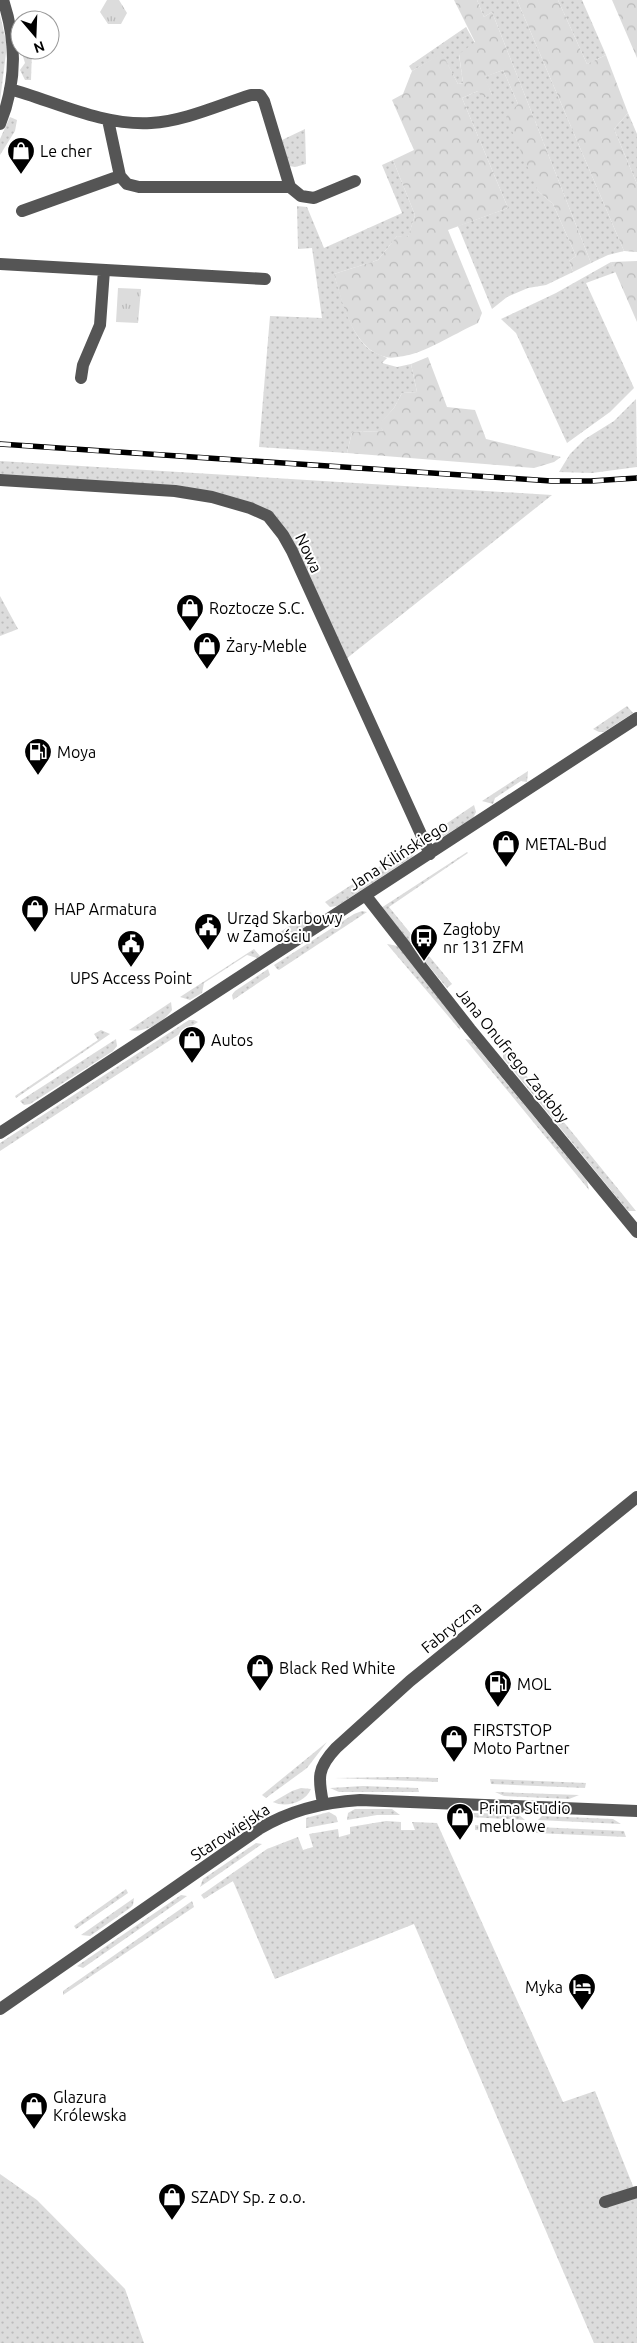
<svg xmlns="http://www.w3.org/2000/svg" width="637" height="2343" font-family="Ubuntu,sans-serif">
	<defs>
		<pattern id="grass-dots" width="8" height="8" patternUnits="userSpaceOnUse" patternTransform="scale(1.25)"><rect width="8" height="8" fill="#dcdcdc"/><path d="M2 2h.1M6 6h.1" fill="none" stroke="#bbb" stroke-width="1.8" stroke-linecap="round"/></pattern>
		<pattern id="forest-crowns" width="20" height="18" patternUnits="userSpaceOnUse" patternTransform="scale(1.25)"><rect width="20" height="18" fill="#dcdcdc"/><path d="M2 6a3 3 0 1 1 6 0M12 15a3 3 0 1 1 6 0" fill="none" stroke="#bbb"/></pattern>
		<pattern id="park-tufts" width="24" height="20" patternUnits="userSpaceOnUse" patternTransform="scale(1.25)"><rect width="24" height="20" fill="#dcdcdc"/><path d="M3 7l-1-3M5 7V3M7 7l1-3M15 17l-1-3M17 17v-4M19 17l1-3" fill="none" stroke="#bbb"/></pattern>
	</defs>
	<rect width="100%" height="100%" fill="#fff"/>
	<path fill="url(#grass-dots)" d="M477,0H517L624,251L608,255L591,263L492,12L484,17Z
		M558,0H582L606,55L587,64Z
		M0,15L7,45L0,101Z
		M466,27L475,43L459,55L463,83L458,84L442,54L412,71L409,66Z
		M21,50H32L31,80H25L20,70L25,63Z
		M503,70L518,104L538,191L553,204L576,256L569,261L573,272L546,285L528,288L507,297L492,309L458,226L508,208L462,98L478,91L492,95L484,77Z
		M628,113L637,134V184L614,129Z
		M10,117L17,120L15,131L0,155V139Z
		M305,129L306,164L295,167L289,166L282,140Z
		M393,160L415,215L408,238L397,236L378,260L334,274C341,296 350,334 369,349C374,353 382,355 387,358L382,363L397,367L411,364L417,392L402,393L394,408L380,424L383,431L352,432L347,453L259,447L270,316L322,318L312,248L298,249L297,206L307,207L324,248L402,213L382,165Z
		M611,262L616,272L586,283L634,388L610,412L567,443L516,333L501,319L556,293Z
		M636,399L637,467L592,473L559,472L570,454L585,439L614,421Z
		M0,461L552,495L346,659L298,555L251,504L0,476Z
		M0,596L18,629L0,636Z
		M627,706L633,713L604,732H599L593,729Z
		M528,771L527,782L521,781L495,798L493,804L482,801Z
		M474,805L476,812L473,818L439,839L428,836Z
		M416,843V852L412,857L337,906L330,907L325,902Z
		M467,852L468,853L389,907L452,984L447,988L381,908Z
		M362,911L367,912L279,970L277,969L274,965L354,914Z
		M311,912L312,917L310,924L283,940L276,939L274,936Z
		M387,944L398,946L461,1025L460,1030Z
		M254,949L260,956L257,958L247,955L204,983L202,993L190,1000L180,997Z
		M268,969L270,975L233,1000L232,995L235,991Z
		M171,1002L172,1010C164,1022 143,1034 129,1030Z
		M189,1020H194L198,1022L0,1151V1143Z
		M101,1030L110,1034L16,1098L15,1096L98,1040L94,1034Z
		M116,1039L117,1046L113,1051L30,1104L24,1105L20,1101Z
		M465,1039L471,1040L587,1181L589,1190Z
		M503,1047L636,1211H628L503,1058Z
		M327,1742L307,1768L266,1798L262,1795Z
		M403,1777L438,1778V1782L335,1778Z
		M490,1779L586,1783L585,1788L491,1784Z
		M363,1786L418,1788L419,1792H339L330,1788Z
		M301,1788L311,1789C305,1803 285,1808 273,1802L292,1791Z
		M495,1792L579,1795L569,1799L504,1796Z
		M355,1809H392L400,1815H377L347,1820L348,1813Z
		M329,1812L336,1816L338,1822L306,1828V1818Z
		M474,1813L518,1814L525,1820L470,1817Z
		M542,1816L613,1819L621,1824L538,1820Z
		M386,1821L401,1822V1830H415L412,1822L437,1823L563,2102L595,2091L637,2196V2343H594L414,1924L275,1979L233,1881L204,1899L201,1895L267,1849L298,1837L303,1850L313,1847L309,1834L338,1829L339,1837L350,1834V1827Z
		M475,1825L527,1827L526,1832L475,1830Z
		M537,1827L624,1831L626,1837L536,1833Z
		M256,1843L262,1844L200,1887L203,1879Z
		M126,1889L128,1893L76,1929L74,1926Z
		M181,1895L187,1896L83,1968L77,1966Z
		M134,1898L133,1905L130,1908L90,1936L81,1935Z
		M192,1901L194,1907L63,1995V1991Z
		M0,2174L37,2200L125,2289L144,2343H0Z"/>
	<path fill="url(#forest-crowns)" d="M454,0H477L484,17L492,12L591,263L573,272L569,261L576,256L553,204L538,191L506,117L518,104L503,70L485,77L492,95L482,98L478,91L462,98L508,208L448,230L482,313L478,323C460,331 427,351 409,355C403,356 392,359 386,357C353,350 342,302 334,274L378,260L397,236L408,237L415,215L393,160L414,150L392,100L403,94L412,71L442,53L458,84L463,83L459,54L475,42Z
		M517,0H558L587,64L606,55L628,113L614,129L637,184V252L624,251Z
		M612,0H637V58Z
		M637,261V322L611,262Z
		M428,357L447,407L475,410L486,439L561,457L554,462L534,468L347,453L352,432L383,431L379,424L394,408L402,393L417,392L411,364Z"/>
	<path fill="url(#park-tufts)" d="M107,0H119L127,13L121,24H108L100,12Z
		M118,288L141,289L138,323L116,322Z"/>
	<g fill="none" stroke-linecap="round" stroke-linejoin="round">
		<path stroke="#555" stroke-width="12" d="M10,89C56,102 103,126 151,123C185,121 219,105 251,95H260L264,101L290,187L301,196L314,198L355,181
			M108,120L120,176L127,184L139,187H290
			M0,124C17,82 17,42 3,0
			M22,211L120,176
			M0,264L265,279
			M81,378L83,365L100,325L104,270
			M0,480L175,491L212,497L250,508L268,516L283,535L292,551L430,854
			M366,896L470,1029L637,1232
			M0,1133L637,718
			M323,1803C318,1778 317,1768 336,1748L410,1681L637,1497
			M0,2009L259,1829C290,1810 324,1802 360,1800L637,1811
			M605,2202L637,2192"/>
		<defs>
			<path id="rail" d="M0,444L551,481H591L637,478"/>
		</defs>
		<use href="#rail" stroke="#000" stroke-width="5.5"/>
		<use href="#rail" stroke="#fff" stroke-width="4" stroke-dasharray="11" stroke-linecap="butt"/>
	</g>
	<defs>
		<symbol id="shop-pin" viewBox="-11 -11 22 30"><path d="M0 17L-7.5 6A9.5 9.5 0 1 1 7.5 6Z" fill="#000" stroke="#fff"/><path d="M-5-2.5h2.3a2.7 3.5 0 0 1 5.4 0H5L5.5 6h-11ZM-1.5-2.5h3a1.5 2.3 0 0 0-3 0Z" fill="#fff"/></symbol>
		<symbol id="fuel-pin" viewBox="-11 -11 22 30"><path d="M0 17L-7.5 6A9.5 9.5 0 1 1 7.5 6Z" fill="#000" stroke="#fff"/><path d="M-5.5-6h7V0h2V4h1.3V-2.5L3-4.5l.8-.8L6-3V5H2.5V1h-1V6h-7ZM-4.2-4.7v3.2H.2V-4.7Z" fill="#fff"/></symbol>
		<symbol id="civic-pin" viewBox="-11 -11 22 30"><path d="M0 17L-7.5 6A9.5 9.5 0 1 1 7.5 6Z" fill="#000" stroke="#fff"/><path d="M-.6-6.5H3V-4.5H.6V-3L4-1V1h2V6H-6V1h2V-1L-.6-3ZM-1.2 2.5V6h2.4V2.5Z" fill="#fff"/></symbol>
		<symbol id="bus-pin" viewBox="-11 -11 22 30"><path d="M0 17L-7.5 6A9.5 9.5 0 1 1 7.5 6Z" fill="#000" stroke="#fff"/><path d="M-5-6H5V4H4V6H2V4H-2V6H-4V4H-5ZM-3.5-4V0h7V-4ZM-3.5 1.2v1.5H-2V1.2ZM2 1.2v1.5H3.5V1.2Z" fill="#fff"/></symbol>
		<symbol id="hotel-pin" viewBox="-11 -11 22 30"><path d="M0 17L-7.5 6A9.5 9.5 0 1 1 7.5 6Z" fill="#000" stroke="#fff"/><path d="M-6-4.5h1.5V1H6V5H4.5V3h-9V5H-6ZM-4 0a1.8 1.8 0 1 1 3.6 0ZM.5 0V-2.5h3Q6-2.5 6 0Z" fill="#fff"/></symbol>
	</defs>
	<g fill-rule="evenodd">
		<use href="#shop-pin" x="5" y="135" width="32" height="43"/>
		<use href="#shop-pin" x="174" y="592" width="32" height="43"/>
		<use href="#shop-pin" x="191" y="630" width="32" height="43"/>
		<use href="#fuel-pin" x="22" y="736" width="32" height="43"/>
		<use href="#shop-pin" x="490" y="828" width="32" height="43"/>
		<use href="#shop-pin" x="19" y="893" width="32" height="43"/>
		<use href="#civic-pin" x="192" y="911" width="32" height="43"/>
		<use href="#bus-pin" x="408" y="922" width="32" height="43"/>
		<use href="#civic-pin" x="115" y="928" width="32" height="43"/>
		<use href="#shop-pin" x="176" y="1024" width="32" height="43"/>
		<use href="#shop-pin" x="244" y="1652" width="32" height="43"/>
		<use href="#fuel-pin" x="482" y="1668" width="32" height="43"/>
		<use href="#shop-pin" x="438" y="1723" width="32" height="43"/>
		<use href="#shop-pin" x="444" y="1801" width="32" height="43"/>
		<use href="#hotel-pin" x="566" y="1971" width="32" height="43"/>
		<use href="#shop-pin" x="18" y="2090" width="32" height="43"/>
		<use href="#shop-pin" x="156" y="2181" width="32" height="43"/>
	</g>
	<g text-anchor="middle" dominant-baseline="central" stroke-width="4" stroke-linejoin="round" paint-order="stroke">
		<g font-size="16" fill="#000" stroke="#fff" text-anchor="start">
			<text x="40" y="151">Le cher</text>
			<text x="209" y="608">Roztocze S.C.</text>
			<text x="226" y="646">Żary-Meble</text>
			<text x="57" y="752">Moya</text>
			<text x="525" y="844">METAL-Bud</text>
			<text x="54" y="909">HAP Armatura</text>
			<text x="227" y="918">Urząd Skarbowy<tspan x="227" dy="18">w Zamościu</tspan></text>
			<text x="443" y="929">Zagłoby<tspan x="443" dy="18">nr 131 ZFM</tspan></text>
			<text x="131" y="978" text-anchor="middle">UPS Access Point</text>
			<text x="211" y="1040">Autos</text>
			<text x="279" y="1668">Black Red White</text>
			<text x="517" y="1684">MOL</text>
			<text x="473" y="1730">FIRSTSTOP<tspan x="473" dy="18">Moto Partner</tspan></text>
			<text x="479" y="1808">Prima Studio<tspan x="479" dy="18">meblowe</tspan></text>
			<text x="563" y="1987" text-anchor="end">Myka</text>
			<text x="53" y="2097">Glazura<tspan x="53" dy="18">Królewska</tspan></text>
			<text x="191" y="2197">SZADY Sp. z o.o.</text>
		</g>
		<g font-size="16" fill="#000" stroke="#fff">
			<text transform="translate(309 553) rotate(65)">Nowa</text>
			<text transform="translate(398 855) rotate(-33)">Jana Kilińskiego</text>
			<text transform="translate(513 1055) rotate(51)">Jana Onufrego Zagłoby</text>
			<text transform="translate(451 1627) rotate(-39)">Fabryczna</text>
			<text transform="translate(230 1832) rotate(-33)">Starowiejska</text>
		</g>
	</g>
	<g transform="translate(35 35) rotate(161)"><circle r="24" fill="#ffffff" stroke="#999999"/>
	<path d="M0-4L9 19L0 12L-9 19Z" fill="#000000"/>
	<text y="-8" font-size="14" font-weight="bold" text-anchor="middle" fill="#000000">N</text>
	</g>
</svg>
